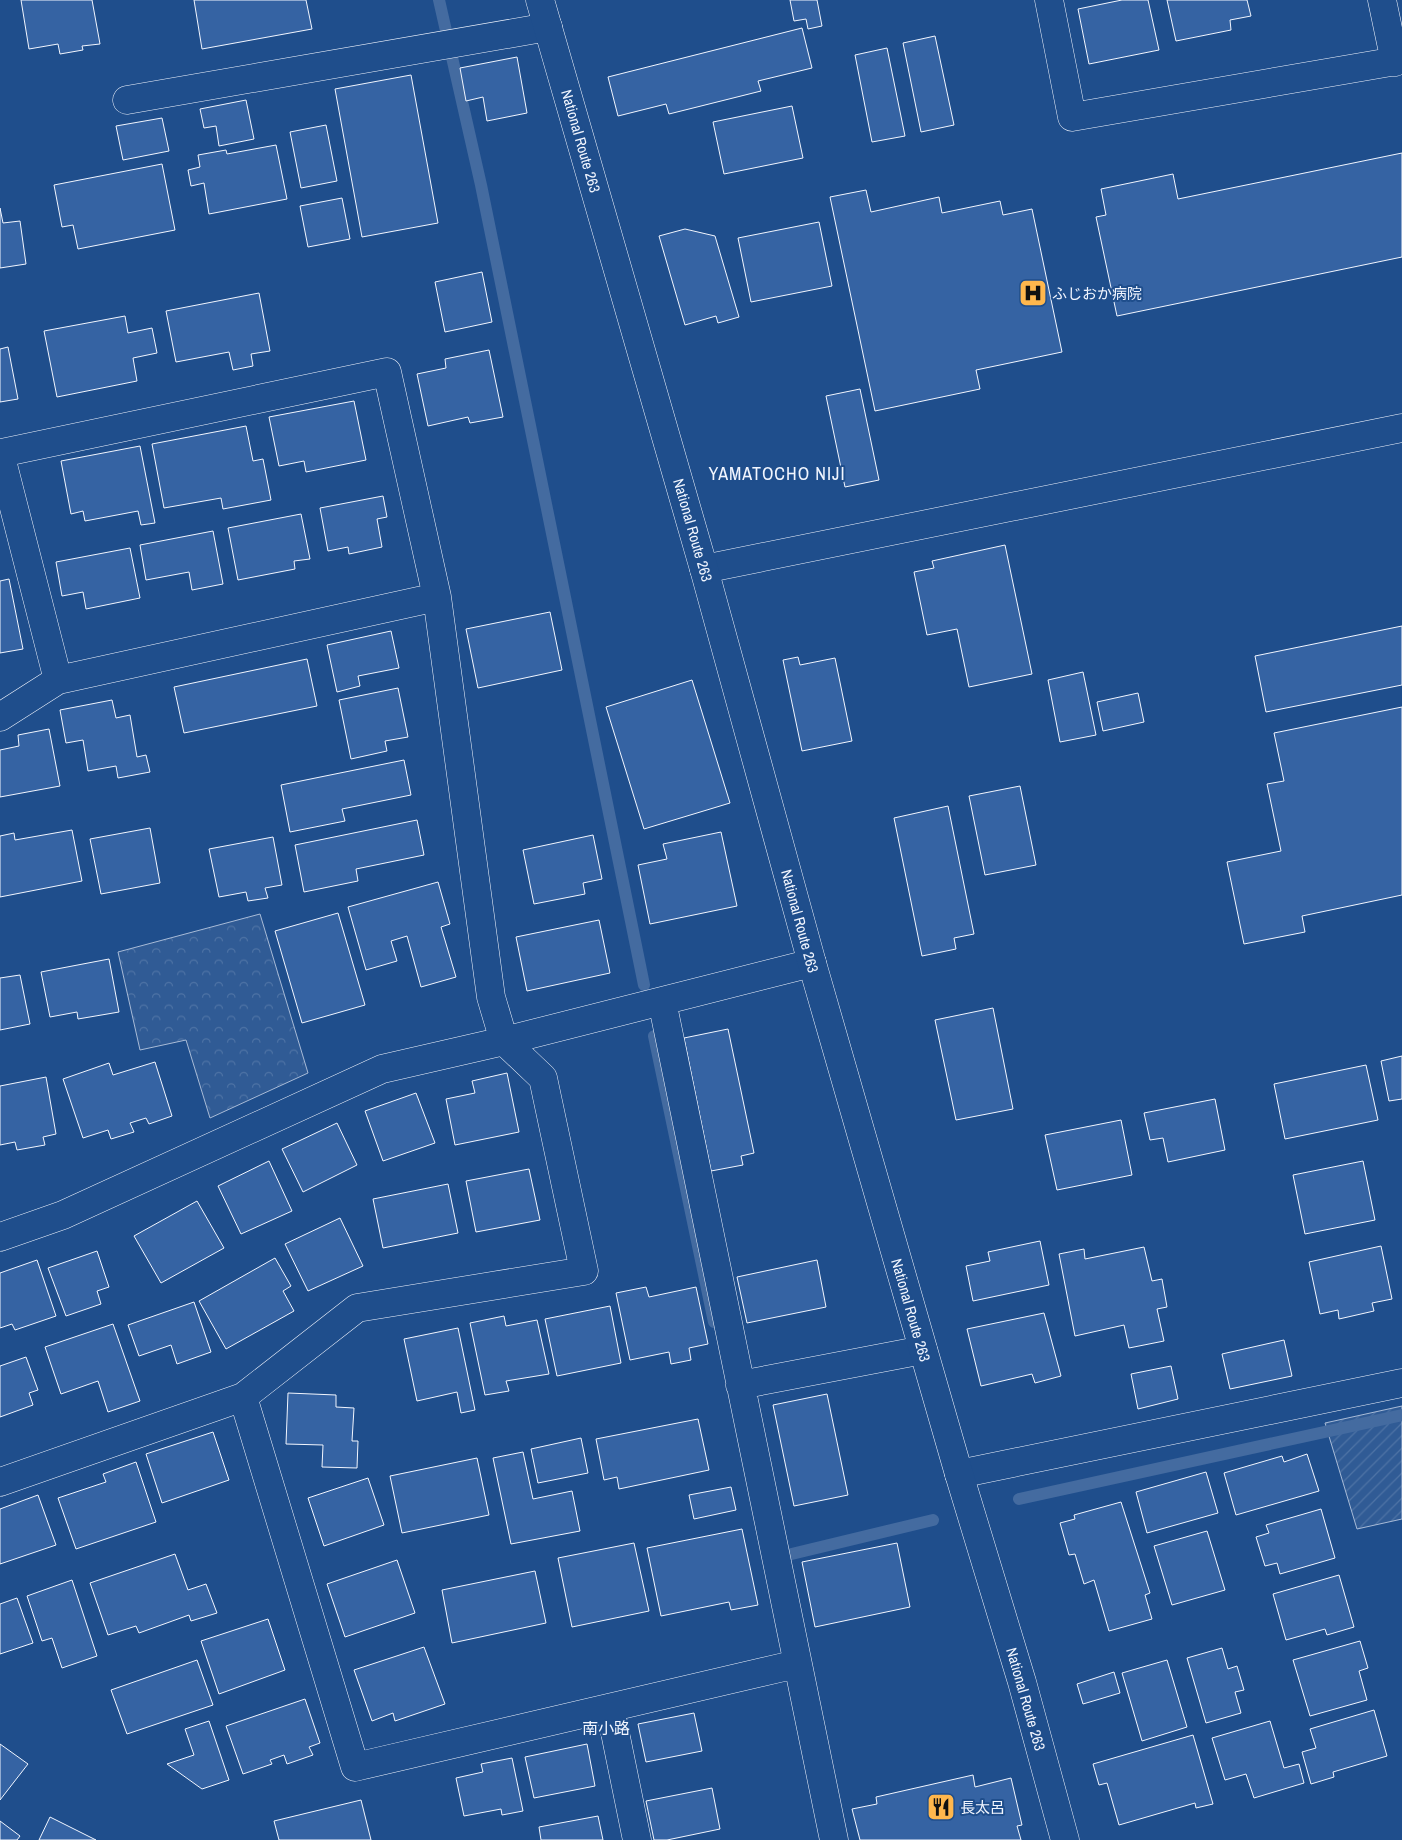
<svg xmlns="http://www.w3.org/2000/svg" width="1402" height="1840" font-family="'Archivo Narrow','Noto Sans JP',sans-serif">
	<defs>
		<pattern id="park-crowns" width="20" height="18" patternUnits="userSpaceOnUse" patternTransform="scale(1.25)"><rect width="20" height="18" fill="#305b95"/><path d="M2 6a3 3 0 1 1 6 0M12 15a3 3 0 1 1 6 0" fill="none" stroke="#4e73a5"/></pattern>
		<pattern id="garden-furrows" width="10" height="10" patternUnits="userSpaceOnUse" patternTransform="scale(1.25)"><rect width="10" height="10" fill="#305b95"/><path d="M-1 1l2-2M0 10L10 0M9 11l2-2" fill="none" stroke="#4e73a5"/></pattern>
	</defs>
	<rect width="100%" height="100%" fill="#1f4e8c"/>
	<path fill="url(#park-crowns)" stroke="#a8bbd7" d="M260,914L308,1073L210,1118L186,1040L140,1050L118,952Z"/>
	<path fill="url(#garden-furrows)" stroke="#a8bbd7" d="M1402,1406V1519L1357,1529L1325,1423Z"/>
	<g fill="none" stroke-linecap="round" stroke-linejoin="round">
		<path stroke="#446ba0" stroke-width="12" d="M439,0L481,185L644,985
			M654,1036L714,1322
			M1019,1499L1402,1415
			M775,1558L933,1520"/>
	</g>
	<path fill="#3563a3" stroke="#f2f6ff" d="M21,0H92L100,44L82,46L83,50L60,54L58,44L29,49Z
		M194,0H306L312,29L202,49Z
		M790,0H817L822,26L808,29L806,19L794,21Z
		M1122,0H1148L1159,50L1089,64L1078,9Z
		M1167,0H1247L1251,16L1230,20L1231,30L1176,41Z
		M802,28L812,68L758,81L761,91L669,114L666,104L618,116L608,77Z
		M935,36L954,125L921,132L903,43Z
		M887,48L905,136L872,142L855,55Z
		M517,57L527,113L487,121L483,97L466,101L460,68Z
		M411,75L438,223L362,237L335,89Z
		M246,100L254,139L219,146L216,126L204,128L200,109Z
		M792,106L803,158L724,174L713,122Z
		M162,118L169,151L123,160L116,126Z
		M326,125L337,181L301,188L290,132Z
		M276,145L287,199L209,214L204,183L191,186L188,170L200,167L198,155L226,150L227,154Z
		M1402,153V257L1117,316L1096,217L1106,215L1101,189L1173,174L1178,199Z
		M162,164L175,230L78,249L73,225L62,227L54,185Z
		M866,190L871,212L939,197L942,213L1000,201L1003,215L1032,209L1062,352L976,370L980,389L875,411L830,197Z
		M342,198L350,239L308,247L300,206Z
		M0,208L3,223L20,221L26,264L0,268Z
		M819,222L832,286L751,302L738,238Z
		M685,229L715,236L739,317L718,323L716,316L685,325L659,236Z
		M482,272L492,322L445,332L435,282Z
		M259,293L270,351L251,354L253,366L233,370L229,352L176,362L166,311Z
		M125,316L128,333L152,328L157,353L133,358L137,381L57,397L44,331Z
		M8,347L18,399L0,402V349Z
		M489,350L503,417L470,423L468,417L428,426L417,374L446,368L445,359Z
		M860,389L879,480L845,487L826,396Z
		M354,401L366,460L306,472L304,461L279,466L269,417Z
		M246,426L253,461L263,459L271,500L223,509L221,498L164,508L152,444Z
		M140,446L155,523L141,525L138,511L85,521L83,511L71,514L61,461Z
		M383,496L387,517L377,519L382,547L349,554L348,547L328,551L320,508Z
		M301,514L310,559L294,561L295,569L238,580L228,528Z
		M213,531L223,584L192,590L189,572L146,580L140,545Z
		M1005,545L1032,674L969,687L957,629L927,635L914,572L934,568L932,561Z
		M130,548L140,598L86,609L83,592L62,596L56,562Z
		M9,579L23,649L0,653V581Z
		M550,612L562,670L478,688L466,629Z
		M1402,626V685L1266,712L1255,656Z
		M391,631L399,668L358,676L360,686L337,692L327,645Z
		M798,657L800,665L835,658L852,741L802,751L783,660Z
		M307,659L317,706L184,733L174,687Z
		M1083,672L1096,735L1060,742L1048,680Z
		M692,680L730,803L644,829L606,707Z
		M398,688L408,737L385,741L387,751L351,759L339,700Z
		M1138,693L1144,722L1103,731L1097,702Z
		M112,700L116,718L130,715L137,757L146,755L150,772L118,778L116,766L88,771L83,740L66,743L60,710Z
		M1402,707V895L1302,916L1305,932L1244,944L1227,862L1281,851L1267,784L1284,781L1274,733Z
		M49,729L60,786L0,797V750L19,746L18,735Z
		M404,760L411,795L342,809L345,821L290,832L281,785Z
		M1020,786L1036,865L985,875L969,796Z
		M948,806L974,934L954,938L956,949L922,956L894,818Z
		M417,820L424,855L356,869L358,881L304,892L295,845Z
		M150,828L160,883L101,894L90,839Z
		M72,830L82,881L0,897V836L14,833L15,840Z
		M721,832L737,906L650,924L638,865L667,859L663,844Z
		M593,835L602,879L583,883L585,894L534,904L523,850Z
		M273,837L282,885L265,888L268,898L248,901L246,892L219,897L209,849Z
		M438,882L450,924L441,927L456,977L421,987L407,936L391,941L397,961L366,970L348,907Z
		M338,913L365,1005L302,1023L275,931Z
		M599,920L610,973L527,991L516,937Z
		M109,959L119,1012L78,1019L77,1012L50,1017L41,972Z
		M20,975L30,1024L0,1030V978Z
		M993,1008L1013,1109L956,1120L935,1020Z
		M728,1029L754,1153L741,1156L743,1165L711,1171L684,1038Z
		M1402,1056V1099L1389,1101L1381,1061Z
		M155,1062L172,1116L149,1124L146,1118L130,1123L134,1132L111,1139L108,1130L83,1138L63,1079L109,1063L113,1075Z
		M1366,1065L1378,1120L1285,1139L1274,1084Z
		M507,1073L519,1132L455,1145L446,1099L475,1093L472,1081Z
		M46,1077L56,1134L43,1137L45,1145L17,1150L15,1142L0,1145V1086Z
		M416,1093L435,1143L383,1161L365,1111Z
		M1215,1099L1225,1150L1168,1162L1163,1138L1150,1140L1144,1113Z
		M1121,1120L1132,1175L1057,1190L1045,1135Z
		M337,1123L357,1165L303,1192L282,1149Z
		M269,1161L292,1211L241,1234L218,1186Z
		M1363,1161L1375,1220L1305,1234L1293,1175Z
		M529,1169L540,1220L476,1232L466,1181Z
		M448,1184L458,1233L383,1248L373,1199Z
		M197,1201L224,1248L161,1283L134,1236Z
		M340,1218L363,1266L308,1291L285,1244Z
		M1040,1241L1049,1285L973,1301L966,1266L990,1261L988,1252Z
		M1381,1246L1392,1299L1372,1303L1374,1311L1339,1319L1338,1310L1320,1314L1309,1262Z
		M1144,1247L1152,1281L1162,1279L1167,1307L1157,1309L1164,1341L1129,1348L1124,1325L1075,1336L1059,1254L1084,1249L1085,1259Z
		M97,1251L109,1287L97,1291L101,1304L66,1316L48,1268Z
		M275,1258L291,1286L283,1291L294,1311L226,1349L199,1301Z
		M37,1260L56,1316L15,1330L12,1324L0,1328V1273Z
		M817,1260L826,1307L747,1323L737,1277Z
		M646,1287L649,1297L696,1287L708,1344L689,1348L691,1360L671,1364L669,1352L630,1360L616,1293Z
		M194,1302L211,1352L177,1364L171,1345L139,1356L128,1325Z
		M610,1306L621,1363L557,1376L545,1319Z
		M1044,1313L1061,1376L1035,1383L1032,1374L981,1386L967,1329Z
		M504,1316L506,1326L537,1320L549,1374L506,1381L509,1391L485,1395L470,1323Z
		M113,1324L140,1401L108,1412L98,1381L61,1394L45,1347Z
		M458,1328L475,1410L461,1413L457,1392L417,1401L404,1339Z
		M1284,1340L1292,1376L1230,1389L1222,1354Z
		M26,1357L38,1390L29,1393L33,1405L0,1417V1366Z
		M1171,1366L1178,1399L1138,1409L1131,1374Z
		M288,1393L336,1395V1407L354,1408L352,1441H358L357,1468L322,1467L323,1445L286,1444Z
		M827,1394L848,1495L794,1506L773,1405Z
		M698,1419L709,1470L619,1489L617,1477L604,1480L596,1439Z
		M213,1432L229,1480L162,1503L146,1454Z
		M581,1438L588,1473L538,1483L531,1449Z
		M523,1452L533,1499L572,1491L580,1531L511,1544L493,1458Z
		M1307,1454L1319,1491L1236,1515L1224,1473L1282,1456L1284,1462Z
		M477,1458L489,1515L402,1533L390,1476Z
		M136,1462L156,1522L76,1549L58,1498L106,1482L103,1474Z
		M1206,1472L1218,1513L1147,1533L1136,1492Z
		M368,1478L384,1525L324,1546L308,1498Z
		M731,1487L736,1510L694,1519L689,1495Z
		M38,1495L56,1545L0,1564V1509Z
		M1121,1502L1150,1593L1145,1595L1152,1619L1109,1631L1094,1580L1084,1584L1075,1554L1069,1555L1060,1523L1075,1519L1074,1515Z
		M1321,1509L1335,1558L1280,1574L1277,1563L1265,1566L1256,1537L1269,1533L1266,1525Z
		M742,1529L758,1605L731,1610L729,1602L661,1616L647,1548Z
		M1207,1531L1225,1590L1172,1605L1154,1546Z
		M634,1543L649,1611L572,1627L558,1558Z
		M897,1543L910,1607L815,1627L802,1562Z
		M175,1554L188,1590L206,1584L217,1613L191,1621L189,1615L139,1633L136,1626L108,1635L90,1583Z
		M397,1560L415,1613L345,1637L327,1584Z
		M535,1571L546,1623L452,1643L442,1590Z
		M1339,1575L1354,1627L1327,1635L1325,1629L1286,1640L1273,1594Z
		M72,1580L97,1656L62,1668L52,1638L42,1641L27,1596Z
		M17,1598L33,1643L0,1654V1604Z
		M268,1619L285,1670L219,1694L201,1641Z
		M1360,1641L1368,1668L1359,1671L1367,1700L1310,1716L1293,1660Z
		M424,1647L445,1704L395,1721L393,1713L372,1721L354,1670Z
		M1222,1648L1228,1669L1237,1666L1244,1690L1235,1692L1241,1713L1206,1723L1187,1658Z
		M197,1660L213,1705L127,1734L111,1690Z
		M1167,1660L1187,1727L1142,1741L1122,1673Z
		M1114,1672L1120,1693L1083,1704L1077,1684Z
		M305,1699L320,1743L309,1747L313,1755L287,1764L284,1755L270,1760L272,1764L243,1774L226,1726Z
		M1374,1710L1387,1756L1333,1772L1334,1777L1311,1784L1302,1752L1316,1748L1310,1729Z
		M694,1713L702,1751L646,1762L638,1724Z
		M209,1721L229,1780L202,1789L167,1764L194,1755L185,1729Z
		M1270,1721L1284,1768L1299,1764L1304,1783L1254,1798L1246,1774L1225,1780L1212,1738Z
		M1193,1735L1213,1804L1196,1808L1195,1803L1119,1825L1107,1783L1099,1785L1093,1764Z
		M0,1744L28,1764L0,1800Z
		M587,1744L595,1786L534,1798L525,1757Z
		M512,1758L523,1811L502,1815L501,1809L464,1816L456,1778L483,1772L481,1764Z
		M973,1775L975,1787L1011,1778L1022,1825L1017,1826L1021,1840H860L852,1809L877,1804L876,1797Z
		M712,1788L720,1829L667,1840H654L646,1801Z
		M361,1800L371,1840H279L274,1821Z
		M598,1816L603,1840H541L539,1827Z
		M50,1817L96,1840H39Z
		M0,1821L20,1836L17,1840H0Z"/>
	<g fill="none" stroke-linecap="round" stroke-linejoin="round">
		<defs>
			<path id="minor" d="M1049,0L1072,117L1402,60
				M1382,0L1395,62
				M127,100L548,27
				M0,453L58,680L0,717
				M704,569L1402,428
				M58,680L437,597
				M662,1001L834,1840
				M0,1237L63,1215L382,1069L504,1041L812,963
				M740,1385L923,1350
				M243,1397L355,1767L797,1664
				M959,1474L1402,1383
				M0,1482L243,1397L357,1308L584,1271L543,1078L504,1041L491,997L437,597L387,372L1,453
				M610,1708L637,1840"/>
			<path id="highway" d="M540,0L704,569L812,963L959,1474L1022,1682L1065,1840"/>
		</defs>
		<use href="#minor" stroke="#f2f6ff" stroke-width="29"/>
		<use href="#highway" stroke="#f2f6ff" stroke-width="29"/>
		<use href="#minor" stroke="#1f4e8c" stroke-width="28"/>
		<use href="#highway" stroke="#1f4e8c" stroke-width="28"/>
	</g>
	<defs>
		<symbol id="hospital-square" viewBox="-11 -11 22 22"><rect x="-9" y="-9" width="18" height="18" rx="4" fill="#ffb74d" stroke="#1f4e8c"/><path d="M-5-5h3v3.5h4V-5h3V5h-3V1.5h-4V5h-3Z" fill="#111"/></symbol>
		<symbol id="restaurant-square" viewBox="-11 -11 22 22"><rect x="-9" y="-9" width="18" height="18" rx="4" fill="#ffb74d" stroke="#1f4e8c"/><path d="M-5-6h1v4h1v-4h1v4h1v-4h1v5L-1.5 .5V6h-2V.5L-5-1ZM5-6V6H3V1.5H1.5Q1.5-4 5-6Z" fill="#111"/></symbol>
	</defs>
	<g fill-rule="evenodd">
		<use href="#hospital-square" x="1017" y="277" width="32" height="32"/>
		<use href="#restaurant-square" x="925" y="1791" width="32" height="32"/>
	</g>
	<g text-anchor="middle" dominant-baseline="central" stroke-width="4" stroke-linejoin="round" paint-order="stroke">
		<g font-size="15" fill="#f2f6ff" stroke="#1f4e8c">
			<text transform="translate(581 141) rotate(74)">National Route 263</text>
			<text transform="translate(693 530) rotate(74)">National Route 263</text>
			<text transform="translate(800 921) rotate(75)">National Route 263</text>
			<text transform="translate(911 1310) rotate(74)">National Route 263</text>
			<text transform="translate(1026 1699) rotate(74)">National Route 263</text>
		</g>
		<g font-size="15" fill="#f2f6ff" stroke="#1f4e8c" text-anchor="start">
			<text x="1052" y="293">ふじおか病院</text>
			<text x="960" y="1807">長太呂</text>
		</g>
		<g font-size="16" fill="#f2f6ff" stroke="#1f4e8c">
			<text x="606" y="1728">南小路</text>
		</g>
		<g font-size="18" letter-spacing="1" fill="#f2f6ff" stroke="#1f4e8c">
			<text x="777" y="473">YAMATOCHO NIJI</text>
		</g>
	</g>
</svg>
